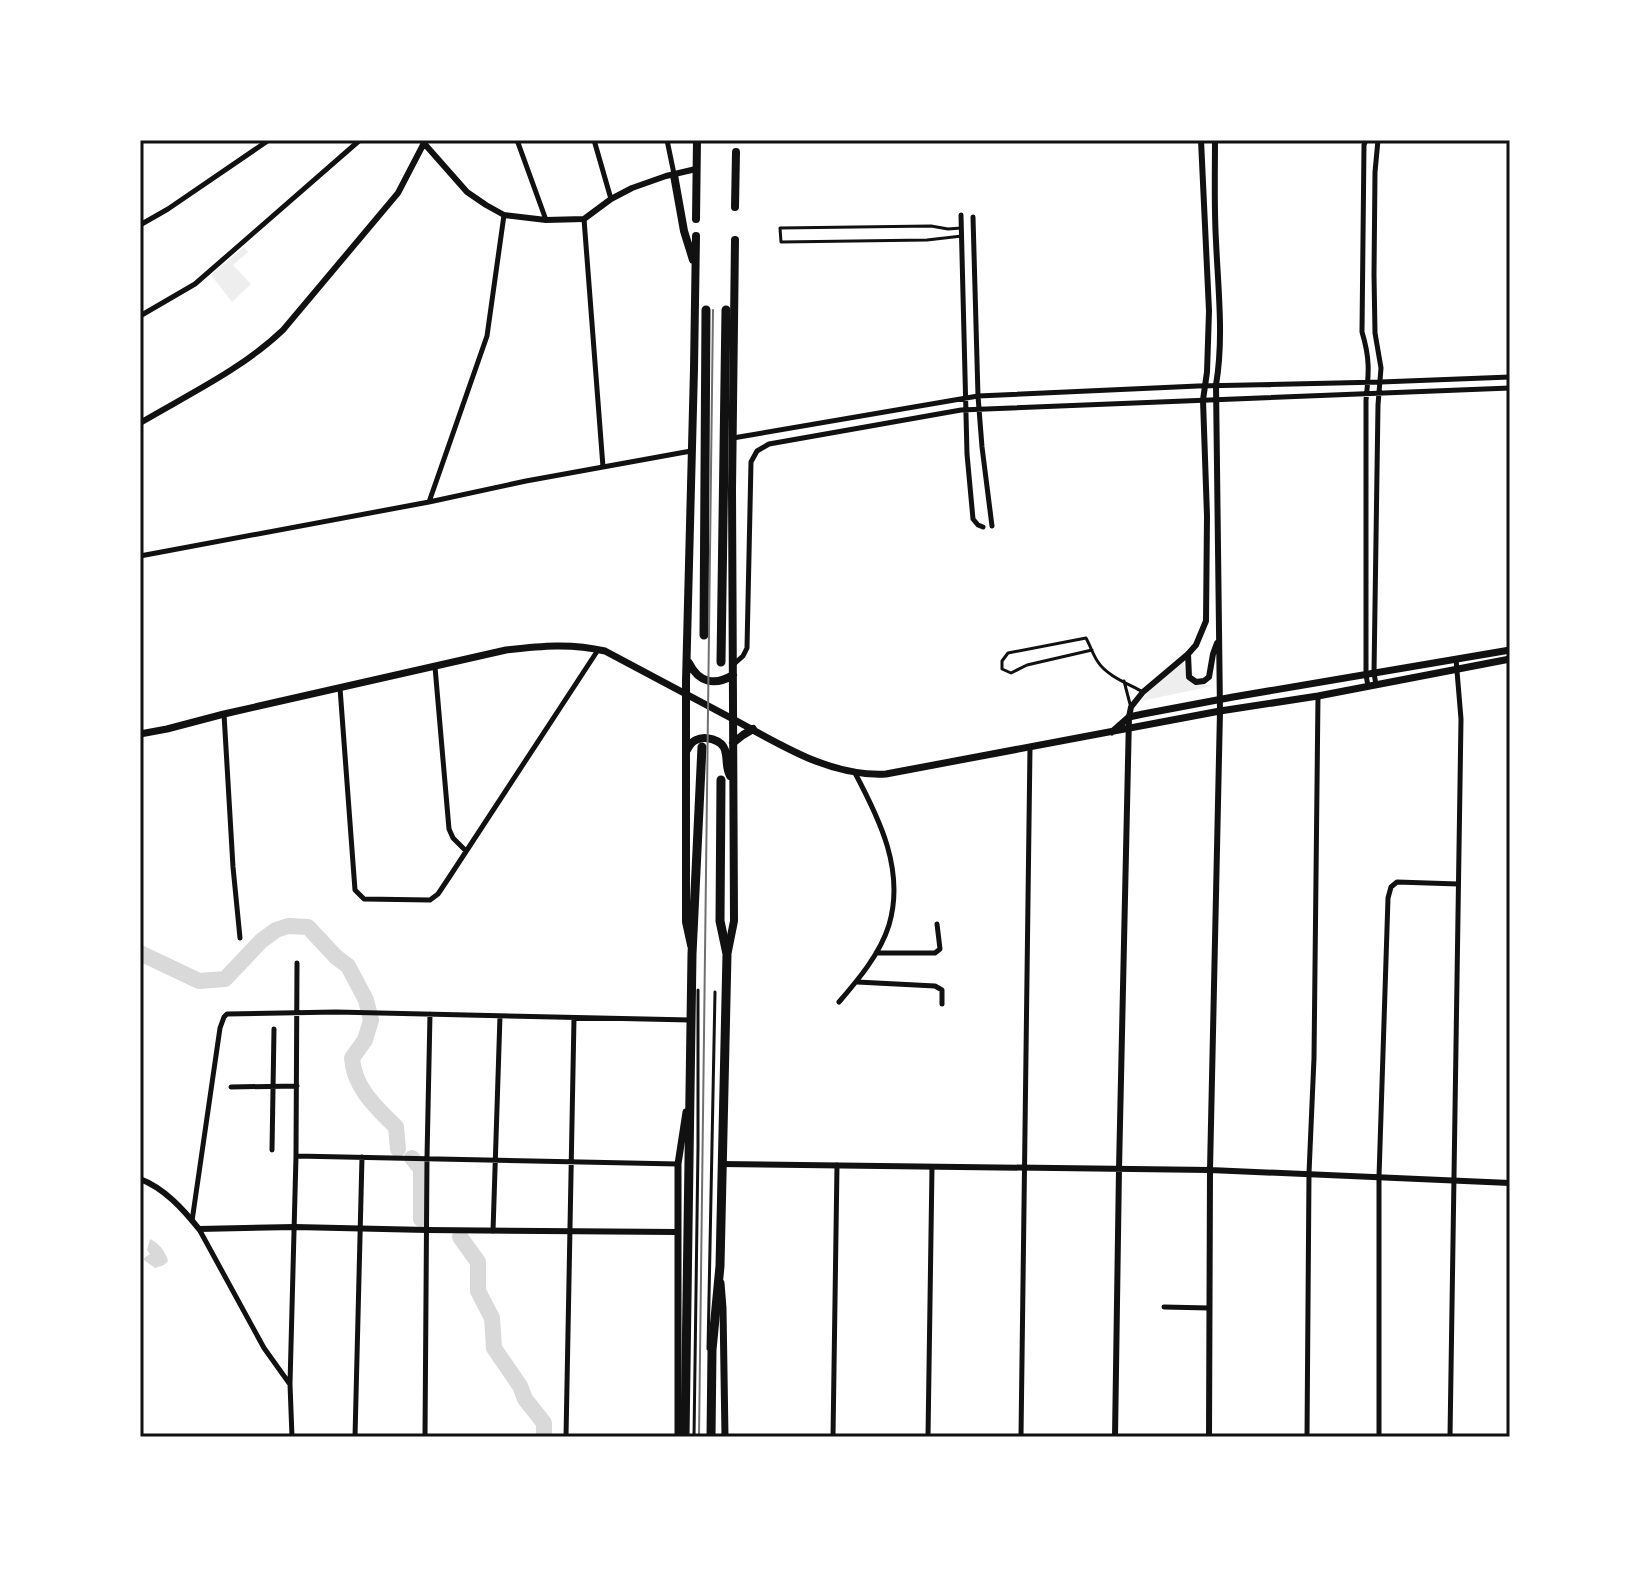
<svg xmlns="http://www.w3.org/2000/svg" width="1650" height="1577" font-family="Rubik,sans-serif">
	<rect width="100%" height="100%" fill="#fff"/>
	<path fill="#eee" d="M244,247L248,252L233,265L251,284L232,302L211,275Z
		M1184,661C1185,685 1193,682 1213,686L1141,701L1149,691Z"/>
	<path fill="#d9d9d9" d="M150,1239C158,1242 166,1252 168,1261L164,1265L155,1268L144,1260V1258L150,1254L147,1250Z"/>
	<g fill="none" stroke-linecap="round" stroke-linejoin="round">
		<path stroke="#d9d9d9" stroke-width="16" d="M140,953L199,981L225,979L261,941L276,930L288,926L308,927L336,957L348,966L366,1000L371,1020L365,1040L352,1058C354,1088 376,1107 396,1127L398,1149
			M412,1158L421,1169V1219
			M460,1237L478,1262V1291L492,1318L494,1348L520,1386L525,1399L544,1423V1437"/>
		<path stroke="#111" stroke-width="3" d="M961,228L948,229L931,226L780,228L781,242L927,240L962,236
			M1092,650L1027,665L1011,673L1002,669V661L1008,653L1086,638C1090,645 1093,655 1098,662C1107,676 1129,684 1143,692
			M1124,681L1130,704
			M708,1349L715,992
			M694,1437L698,1147V990"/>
		<path stroke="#111" stroke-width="5" d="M517,140L546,220
			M594,140L611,199
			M667,140L674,174
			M1366,140L1364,145L1362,332C1370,358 1369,372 1366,400V675L1368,686
			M961,215L967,454L973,519L978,525L983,527
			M973,217L978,396L982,447L992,526
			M584,219L603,467
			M140,225L168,209L269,140
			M140,316L195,284L360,140
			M733,438L978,396L1198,386L1381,382L1510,377
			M429,502L487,336L504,215
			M140,556L429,502L526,481L691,451
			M734,664L743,656L747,648L751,462L757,451L769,444L961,410L1510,388
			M435,667L449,829L453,838L466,851
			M1376,685L1374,673L1378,405L1381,368L1375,333L1374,275L1375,172L1378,140
			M340,688L355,890L364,899L430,900L438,894L450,876L598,650
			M224,714L233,867L240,938
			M876,953H935L940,949L937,924
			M857,982L935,986L942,990V1004
			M839,1002C858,980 880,954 889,925C905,871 880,820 855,773
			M231,1087L297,1086
			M272,1150L274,1029
			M296,1156L678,1164
			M192,1221L220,1028L224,1017L227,1014L336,1012L690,1020
			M199,1229L264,1348L289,1383
			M493,1231L500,1016
			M1164,1307L1209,1308
			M292,1437L290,1384L296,1156L297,963
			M355,1437L362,1157
			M425,1437L427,1158L430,1014
			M566,1437L574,1018
			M833,1437L837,1165
			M928,1437L932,1167
			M1021,1437L1030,747
			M1307,1437L1309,1173L1314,1058L1318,696
			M1379,1437V1177L1388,898L1391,887L1397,882L1458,884
			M1450,1437L1461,719L1456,659"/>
		<path stroke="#111" stroke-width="6" d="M422,141L467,192L486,205L504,215L546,220L584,219L611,199L632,188L666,176L696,169
			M140,423C189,394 242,369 283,330L398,193L424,143
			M1188,654L1189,677L1196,682L1204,681L1209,677L1213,654L1217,643
			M721,1164L1210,1170L1510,1183
			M140,1179C164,1188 183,1209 199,1229L295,1227L427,1230L677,1232
			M1115,1437L1119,1169L1129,717L1131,707L1143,692L1188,654L1196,645L1206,621L1207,516L1203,400L1207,372L1209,311L1201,140
			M1209,1437L1210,1170L1220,711L1216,385C1224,338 1218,288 1216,241C1214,207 1215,174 1215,140"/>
		<path stroke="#111" stroke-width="7" d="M1112,732L1129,717L1143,714L1233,697L1510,650
			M140,734L167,729L224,714L506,650C541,646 571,643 605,651C647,673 689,696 731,718C780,744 829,777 886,774L1220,711L1318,696L1510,659
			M721,1283L723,1308L725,1437
			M678,1437V1164L686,1112"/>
		<path stroke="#111" stroke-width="8" d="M674,175L684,231L693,260
			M735,207L736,152
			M696,219L697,140
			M689,663C699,683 715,686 733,675
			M733,743L743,735L753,729
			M687,750C690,745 691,742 696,740C705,735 722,740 725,750C728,760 725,766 730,776
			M691,945L686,922V681L694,369L696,236
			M728,951L734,921L732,490L735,240"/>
		<path stroke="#111" stroke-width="9" d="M704,635L706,310
			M721,662L726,310
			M685,1437L692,954L702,747
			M711,1437L712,1350L720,1266L727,954L720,921L721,780"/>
		<path stroke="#707070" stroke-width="2" d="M699,1437L713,310"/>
	</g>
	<rect width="1650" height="1577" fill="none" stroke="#ffffff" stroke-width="284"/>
	<rect x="142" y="142" width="1366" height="1293" fill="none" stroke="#111" stroke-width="3"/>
</svg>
